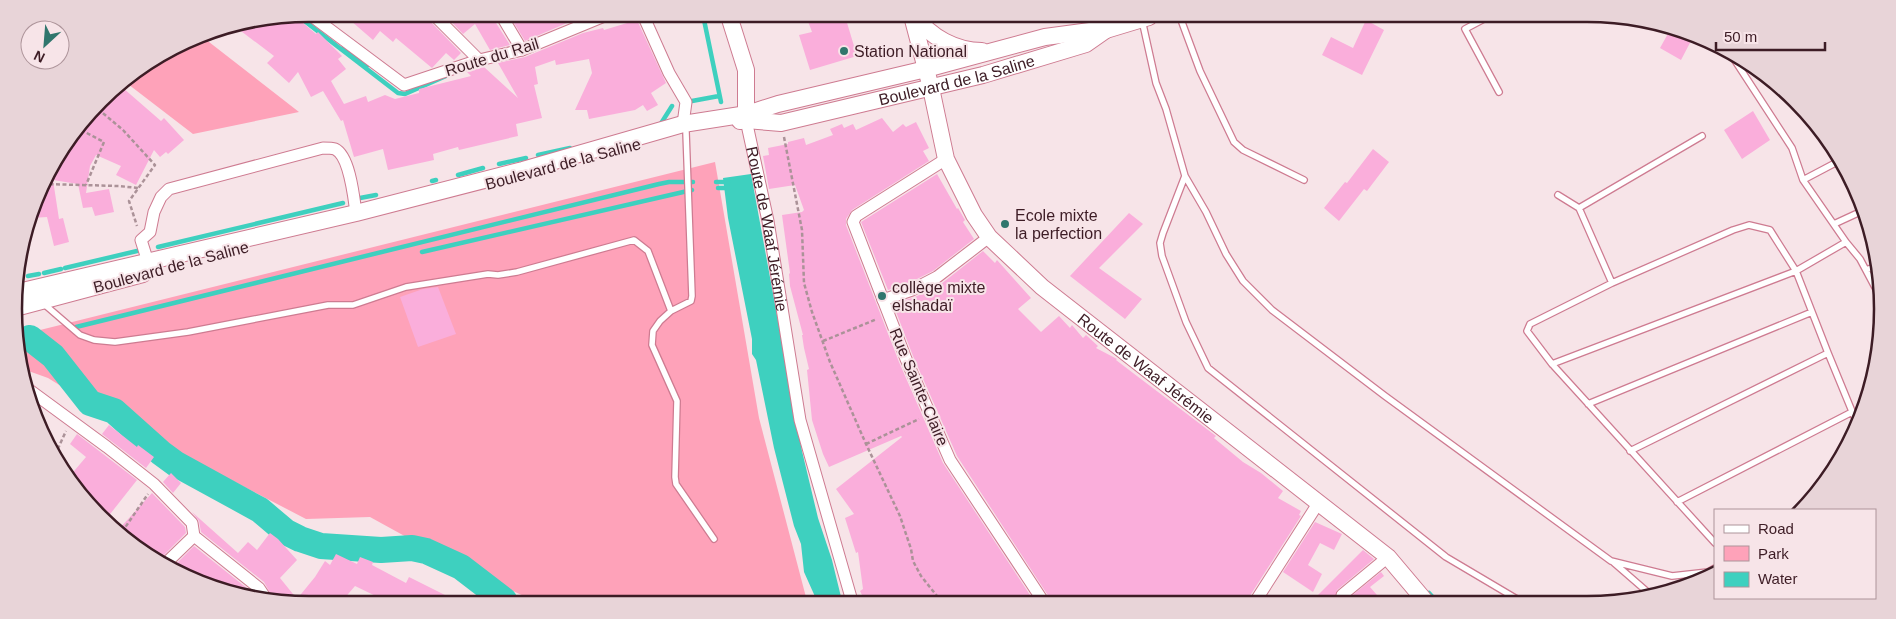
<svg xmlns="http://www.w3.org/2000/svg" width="1896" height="619" font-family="Arial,sans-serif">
	<rect width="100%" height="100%" fill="#f7e4e8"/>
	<path fill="#fea2b9" d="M200,35L299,112L193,134L124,81Z
		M715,162L759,418L807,601L529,600L526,597L461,567L370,517L306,519L114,419L48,378L23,369L20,335Z"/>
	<path fill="#3ed0bf" d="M751,174L802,451L818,518L832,560L842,601H817L804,572L801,544L794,526L774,448L756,360L752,354V339L728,218L723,178Z"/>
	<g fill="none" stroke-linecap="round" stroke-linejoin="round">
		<path stroke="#3ed0bf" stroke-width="4.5" d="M703,15L721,102
			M298,16L398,93L405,94L446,76
			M607,20L623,15
			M343,48L368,65
			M692,101L719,96
			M660,125L672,106
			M538,155L570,148
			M499,164L526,158
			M458,175L483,168
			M432,181L436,180
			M716,182H729
			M718,188H729
			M360,198L376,195
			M158,247L343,203
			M422,252L692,190
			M65,268L137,251
			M44,273L61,269
			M28,276L39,274
			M17,278L21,277
			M76,327L659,184L669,182H693
			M21,338L53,356
			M1429,593L1437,602"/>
		<path stroke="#3ed0bf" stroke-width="26" d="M30,338L53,356L90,403L114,411L161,453L176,464L260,510L286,532L300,539L321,546L381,550L412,548L426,551L461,567L504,600"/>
	</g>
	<path fill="#faaedb" d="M343,14H426L428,19L461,53L454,60L446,53L432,68L396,38L393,42L380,31L373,40Z
		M444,14L491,15L510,45L490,50L475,24L463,34Z
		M529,15H583L574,20L525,41L514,23Z
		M806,16H845L857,56L810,70L799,35L812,32Z
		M296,17L316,34L318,32L342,56L338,59L346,69L331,81L344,104L366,96L368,102L385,95L395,99L419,93V89L471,76L467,72L484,67L518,98L498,63L525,57L583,33L603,28L604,30L637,20L666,83L651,93L658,105L647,111L643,105L635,110L589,119L587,110H575L592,73L589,59L556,65L555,60L535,67L538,84L534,85L542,118L516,124L518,136L459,150L458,147L433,154L434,160L388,170L383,149L354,157L343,120L341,121L323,91L311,97L298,72L289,83L267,63L274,56L237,28Z
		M1366,20L1384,30L1362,75L1322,55L1331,37L1353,48Z
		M1670,30L1692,39L1681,60L1660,48Z
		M117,85L122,90L123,88L161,121L164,118L184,140L168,154L166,152L160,157L154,150L136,185L116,175L121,166L96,155L90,166L86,193L109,189L114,212L95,216L92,207L83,208L78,184L53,180L59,219L63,218L69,242L54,246L47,217L32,218L44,178Z
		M1753,111L1770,140L1742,159L1724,130Z
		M882,118L893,132L903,124L906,127L916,122L929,148L923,151L929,161L852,210L846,219V225L899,362L943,463L1034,601H865L860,591L863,589L858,552L856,553L845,518L854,514L836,489L902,437L901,436L829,467L823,454L812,420L807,370L809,369L804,348L802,335H803L790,286L789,274L790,273L782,215L802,212L804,210L795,185L769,189L763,156L769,155L768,148L788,144V142L804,138L806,145L833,135L830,129L842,124L844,128L853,124L856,130Z
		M1373,149L1389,162L1367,191L1364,189L1339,221L1324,208L1345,182L1347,183Z
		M937,174L957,209L958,208L965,220L963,222L974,239L933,271L909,283L888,290L861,222Z
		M1129,213L1143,224L1099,268L1142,299L1125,319L1070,276Z
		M983,251L995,263L997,260L1031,298L1018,309L1041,332L1059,316L1070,328L1072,325L1083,338L1086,335L1098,346L1096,348L1117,359L1116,360L1133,373L1216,436L1214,438L1243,462L1261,473L1283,491L1278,498L1301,511L1299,515L1301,516L1246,602L1050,601L1049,597L957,456L913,356L893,304L915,297L941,284Z
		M438,287L456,334L418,347L400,297L423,289Z
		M109,425L137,447L138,445L154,457L146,468L102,434Z
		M77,434L137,480L107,518L83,494L86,490L69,477L86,457L70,444Z
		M171,473L181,483L173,493L163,482Z
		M152,493L185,527L186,533L158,561L145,556L119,529Z
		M192,512L238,553L248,542L257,550L270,533L278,539L297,560L280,578L297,599L315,577L325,561L330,565L336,554L357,564L360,557L373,562L372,565L406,583L409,577L455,600H384L355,586L343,600H274L264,582L201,532L199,521Z
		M1315,522L1342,534L1334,550L1320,543L1308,565L1322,574L1313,592L1283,572Z
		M194,546L253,593L258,600H252L173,567Z
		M1363,550L1374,559L1337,590L1335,597L1340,602H1311Z
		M1381,572L1384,576L1370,587L1383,602H1344Z"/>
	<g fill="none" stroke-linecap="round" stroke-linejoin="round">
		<defs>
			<path id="lane" d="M1180,17L1200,71L1234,142L1243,150L1304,180
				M1484,19L1465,29L1499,92
				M1142,20L1156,83L1166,109L1185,176L1163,233L1160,243L1162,256L1186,322L1208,368L1446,557L1522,602
				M1732,56L1792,148L1803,180L1846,242L1860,259L1877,291
				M1185,176L1206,212L1226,254L1243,281L1272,310L1385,396L1611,561L1672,576L1708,572L1715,568
				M1803,180L1839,161
				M1558,195L1579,208L1612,283L1530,324L1527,331L1552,364L1715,543
				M1579,208L1702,136
				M1834,224L1860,212
				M1866,270L1877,266
				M1612,283L1733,230L1749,225L1770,230L1796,271L1846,242
				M44,304L80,335L94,340L115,342L188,332L328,305H353L406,287L488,274L498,275L517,272L634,240L648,251L671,311L660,321L653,331L652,345L677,401L675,477L676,484L714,539
				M671,311L691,301L692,296L686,132
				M1552,364L1796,271L1828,353L1856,421
				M1588,404L1812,312
				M1630,451L1828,353
				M1677,502L1852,412
				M1613,562L1651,595"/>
			<g id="street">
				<path d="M309,14L404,85L479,60L522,50L607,15"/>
				<path d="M433,14L479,60"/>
				<path d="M501,15L522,50"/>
				<path d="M643,15L669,73L686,102L683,124"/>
				<path id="s1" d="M746,120L768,221L800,420L852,601"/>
				<path d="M946,159L856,216L853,222L906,359L950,460L1043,601"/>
				<path d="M148,262L141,240L150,232L154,212L161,197L169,189L323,148C326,148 332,148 335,149C350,156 354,199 356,213"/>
				<path d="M883,300L912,290L937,277L989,237"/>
				<path d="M24,386L107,447L154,484L192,523L194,536L259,588L267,600"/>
				<path d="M165,564L194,536"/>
				<path d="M1342,595L1388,557"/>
				<path d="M1255,602L1319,502"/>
			</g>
			<g id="secondary">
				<path d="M729,16L746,70V120"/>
				<path id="s2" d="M912,16L931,88L946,159L974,215L989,237L1042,287L1388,557L1426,602"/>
				<path d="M915,16C930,37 956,51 982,51"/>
				<path id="s3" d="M740,121L746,120L781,123L983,75L1076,47L1086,44L1106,30"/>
				<path d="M18,292L356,213L523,170L683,124L747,114L778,104L926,69L1045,37L1090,31L1106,30L1149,17"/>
				<path d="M19,307L143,274"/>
			</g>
		</defs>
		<use href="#lane" stroke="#ce7b91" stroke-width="8"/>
		<use href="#street" stroke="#ce7b91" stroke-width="13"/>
		<use href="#secondary" stroke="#ce7b91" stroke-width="18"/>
		<path stroke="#ab9298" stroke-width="2.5" stroke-dasharray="4 2.5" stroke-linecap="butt" d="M98,109L123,130L155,165L129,201L137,226
			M81,130L104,142L86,185
			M784,137L802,230L804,283L812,312L830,362L866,444L900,516L911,549L913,561L921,576L941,601
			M43,184L119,186L138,188
			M823,341L877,319
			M866,444L919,419
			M55,455L66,431
			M122,532L148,494"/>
		<use href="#lane" stroke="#fff" stroke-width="5.5"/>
		<use href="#street" stroke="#fff" stroke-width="11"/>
		<use href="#secondary" stroke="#fff" stroke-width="16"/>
	</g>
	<g fill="#30766d" stroke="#f7e4e8" stroke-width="2">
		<circle cx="844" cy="51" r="5"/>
		<circle cx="1005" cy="224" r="5"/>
		<circle cx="882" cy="296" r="5"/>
	</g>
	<g text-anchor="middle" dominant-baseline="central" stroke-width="4" stroke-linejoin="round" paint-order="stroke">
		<g font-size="16" fill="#3d1c25" stroke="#f7e4e8" text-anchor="start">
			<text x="854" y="51">Station National</text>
			<text x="1015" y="215">Ecole mixte<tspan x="1015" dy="18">la perfection</tspan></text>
			<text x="892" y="287">collège mixte<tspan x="892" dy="18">elshadaï</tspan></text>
		</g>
		<g font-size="16" fill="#3d1c25" stroke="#f7e4e8">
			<text transform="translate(492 57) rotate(-17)">Route du Rail</text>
			<text stroke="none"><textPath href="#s3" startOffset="222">Boulevard de la Saline</textPath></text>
			<text transform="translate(563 164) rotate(-15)">Boulevard de la Saline</text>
			<text stroke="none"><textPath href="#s1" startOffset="111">Route de Waaf Jérémie</textPath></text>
			<text transform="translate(171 267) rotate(-15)">Boulevard de la Saline</text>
			<text stroke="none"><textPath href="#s2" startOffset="441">Route de Waaf Jérémie</textPath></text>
			<text transform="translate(919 387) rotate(67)">Rue Sainte-Claire</text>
		</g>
	</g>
	<path d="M0 0H1896V619H0ZM309 22H1587A287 287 0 0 1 1874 309V309A287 287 0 0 1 1587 596H309A287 287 0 0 1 22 309V309A287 287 0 0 1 309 22Z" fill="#e8d4d8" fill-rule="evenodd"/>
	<path fill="none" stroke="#3d1c25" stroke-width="2.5" d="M309 22H1587A287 287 0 0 1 1874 309V309A287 287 0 0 1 1587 596H309A287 287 0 0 1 22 309V309A287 287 0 0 1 309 22Z"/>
	<rect x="1714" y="509" width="162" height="90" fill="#f7e4e8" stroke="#ad949a"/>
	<rect x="1724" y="525" width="25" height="8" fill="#ffffff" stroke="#ad949a"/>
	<text x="1758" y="534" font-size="15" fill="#3d1c25">Road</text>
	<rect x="1724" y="546" width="25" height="15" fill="#fea2b9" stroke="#ad949a"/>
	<text x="1758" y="559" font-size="15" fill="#3d1c25">Park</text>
	<rect x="1724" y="572" width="25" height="15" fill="#3ed0bf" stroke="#ad949a"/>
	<text x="1758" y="584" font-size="15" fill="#3d1c25">Water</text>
	<g transform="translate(45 45) rotate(206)"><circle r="24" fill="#f7e4e8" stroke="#ad949a"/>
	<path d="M0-4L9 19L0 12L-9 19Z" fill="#30766d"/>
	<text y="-8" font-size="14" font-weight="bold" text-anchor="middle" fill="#3d1c25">N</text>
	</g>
	<path d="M1716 42v8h109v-8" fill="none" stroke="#3d1c25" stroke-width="2.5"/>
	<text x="1724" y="42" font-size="15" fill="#3d1c25" stroke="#f7e4e8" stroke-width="4" paint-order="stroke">50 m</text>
</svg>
